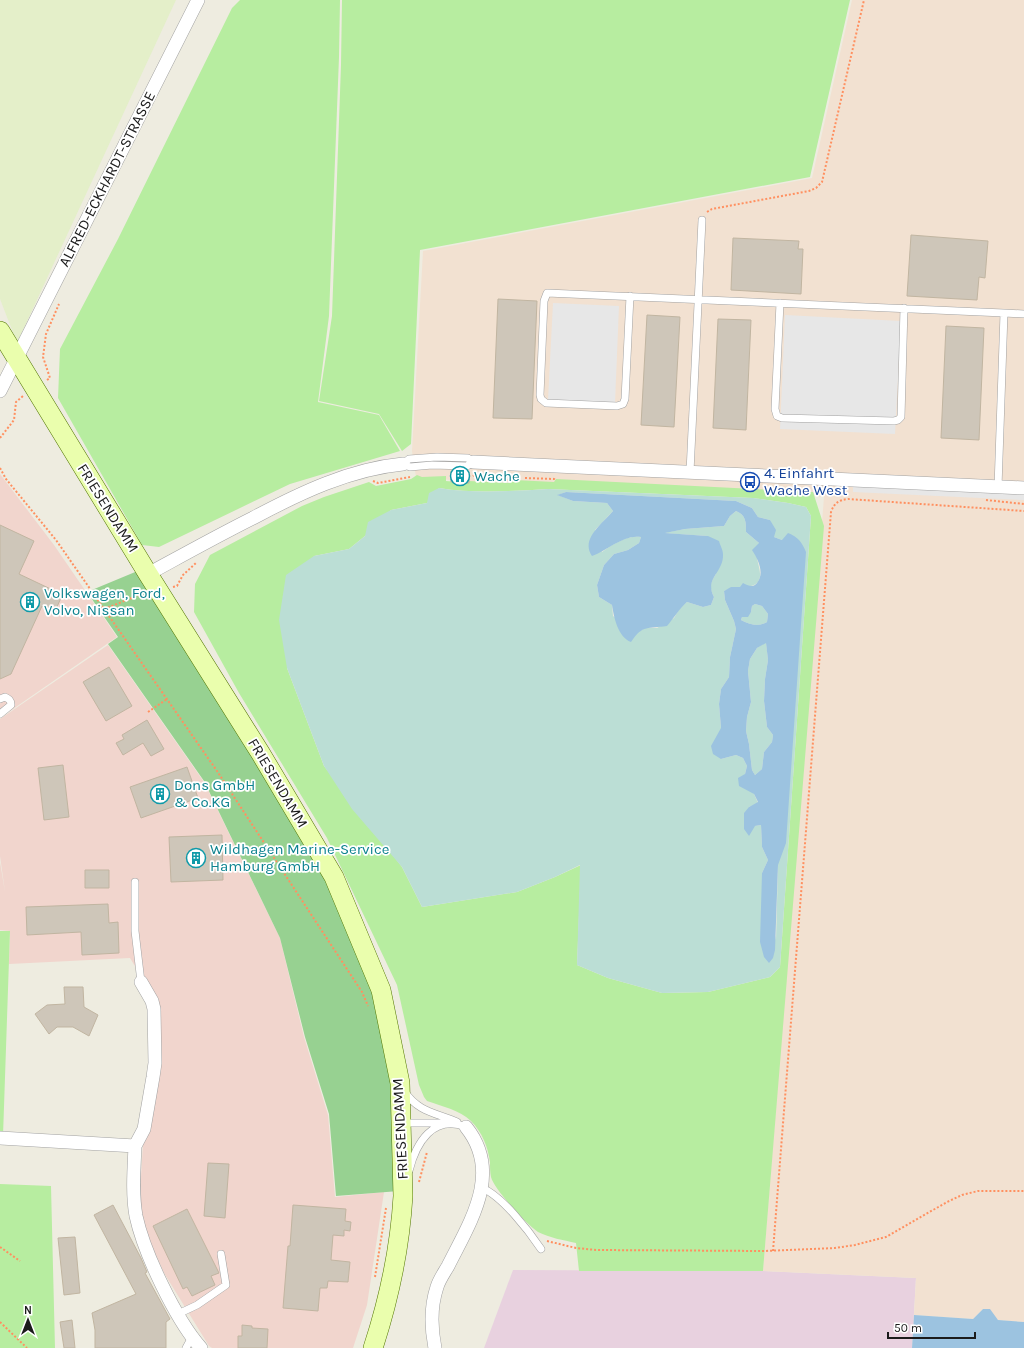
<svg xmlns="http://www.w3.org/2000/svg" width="1024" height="1348" font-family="Karla,sans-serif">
	<rect width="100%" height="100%" fill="#eeece0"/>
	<path fill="#f1d5cd" d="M0,474L54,545L117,637L0,718Z
		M108,645L204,782L280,938L304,1037L328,1115L335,1197L384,1192L367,1305L353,1348H212L209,1346L164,1273L151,1244L139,1208L143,1144L154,1064L144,981L130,958L9,964L10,931L0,930V862L5,892L0,856V719Z"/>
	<path fill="#e8d1df" d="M513,1270L763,1271L916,1278L912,1348H484Z"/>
	<path fill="#f2e1d1" d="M852,0H1024V1322L998,1320L989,1309H983L973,1319L914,1315L916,1278L763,1271L824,497L524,482H451V480L416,477L412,451L423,251L812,178Z"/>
	<path fill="#e4efc9" d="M0,0H176L17,343L0,299Z"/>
	<path fill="#b7eda0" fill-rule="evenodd" d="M240,0H340L339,57L329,316L318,402L379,415L400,451L290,484L159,547L142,545L58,398L60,349L118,239L232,8Z
		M342,0H850L810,177L420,250L411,444L402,451L379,414L319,401L332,316L341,65Z
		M417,475L422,477L446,476V481L469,483V481L509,483L515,480L554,482L556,479L813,492L824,526L763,1271H579L576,1243C563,1240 550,1238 538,1232C527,1225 494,1189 491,1177C490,1172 490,1167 490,1162C488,1147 482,1132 471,1121C460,1110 441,1106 427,1101L424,1097L419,1085L397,985L327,838L239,693L194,612L195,584L210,555L302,506L324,497L369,482L376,486L411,479ZM439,488C475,494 512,491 548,489L753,498L788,503L806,507L811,516L780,967L770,977L708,992L662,993L608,978L577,965L581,865L555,877L517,892L422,907L402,867L324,766L287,668L314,556L349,549L365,536L391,510L427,503Z
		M0,931H10L3,1136H0Z
		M0,1184L51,1186L55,1348H0Z"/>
	<path fill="#97d191" d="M140,570L330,879L376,992L395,1083L399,1191L336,1196L329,1114L305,1037L280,938L204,781L108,644L118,637L87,592Z"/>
	<path fill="#bbded5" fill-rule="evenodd" d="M439,488C475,494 512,491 548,489L753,498L788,503L806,507L811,516L780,967L770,977L708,992L662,993L608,978L577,965L580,865L555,877L517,892L422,907L402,867L352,809L324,766L287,668L279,620L286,575L314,556L349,549L365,536L368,522L391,510L427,503L429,493ZM566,492L736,501L752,508L758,517L770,520L774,537L782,540L778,865L776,940L762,873L768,860L762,847L761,825L755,826L749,807L758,803L745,774L747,766L743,758L736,755L721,759V728L719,704L721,689L729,677L730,657L736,629L734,621L725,600L724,591C733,586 741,588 751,586C767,582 757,565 757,556C757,552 758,547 759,543L746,532C746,522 746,515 736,511L730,516L724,526L685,529L663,533L708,536L716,574C710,583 709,587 714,597L711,605L703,607L687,602L680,608L674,618L657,628H645L638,632L613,616L612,605L599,597L597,585L604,565L614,554L628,550L639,543L641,537C627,535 613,544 602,552L595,530L613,511L607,503L573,501L558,495Z
		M755,604L762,606L768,614L767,622C759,627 750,625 741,620L742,617L751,612L752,606Z
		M766,642L768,660L765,679L764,701L767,727L773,735L772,742L764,752L762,769L755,775L752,770L749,744L746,731L747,717L751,702L748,671L750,659L757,648Z"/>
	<path fill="#e7e7e7" d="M553,303L619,306L615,403L548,400Z
		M785,315L901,321L895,434L780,429Z
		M853,482L1024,491V500L853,492Z"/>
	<path fill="#9cc3e0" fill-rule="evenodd" d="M566,492L736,501L752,508L758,517L770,520L776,530L774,537L782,540L788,533C798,537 802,542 806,552L786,843L778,865L775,950L773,958L769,963L764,957L760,942L762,873L768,860L762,847L761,825L755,826L749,836L744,829V813L749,807L758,802L754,794L739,786L738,778L745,774L747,766L743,758L736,755L721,759L713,754L711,746L721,728L719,704L721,689L729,677L730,657L736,629L734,621L725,600L724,591L731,587H740L743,583C745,584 749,586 752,586C754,586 756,584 757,583C765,573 758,559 752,550L759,543L746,532C746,522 746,515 736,511L730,516L724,526L685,529L665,533L708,536L719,541C720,545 723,550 723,554C724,573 704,578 714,597L711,605L703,607L687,602C679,609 674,618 667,626C648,629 643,624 631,642C618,637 614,618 612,605L599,597L597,585L604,565L614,554L628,550L639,543L641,537C624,534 608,550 592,556C580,539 603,523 613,511L607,503L573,501L557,495ZM755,604L762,606L768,614L767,622C759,627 750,625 741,620L742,617H748L751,612L752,606ZM766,643L768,660L765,679L764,701L767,727L773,735L772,742L764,752L762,769L755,775L752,770L749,744L746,731L747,717L751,702L748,671L750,659L757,648Z
		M983,1309H990L998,1320L1024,1322V1348H912L914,1315L973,1319Z"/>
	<path fill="#cec6b9" stroke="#c1b5a1" d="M911,235L988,241L985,278L979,277L977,300L907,296Z
		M733,238L799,241L798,249H803L801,294L731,290Z
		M498,299L537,301L532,419L493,418Z
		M647,315L680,317L674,427L641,425Z
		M718,319L751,320L746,430L713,428Z
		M946,326L984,328L979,440L941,438Z
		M451,471L469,472V483L451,482Z
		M0,525L34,541L19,574L57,592L61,598L56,609L49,610L42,606L11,674L0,679Z
		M109,667L132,706L106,721L83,682Z
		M147,720L164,749L151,756L143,743L123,755L116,743L124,739L122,735Z
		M63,765L69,817L44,820L38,768Z
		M187,767L198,798L141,818L130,787Z
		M222,835L223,880L171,882L169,837Z
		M85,870H109V888H85Z
		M108,904L109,923L118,922L119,953L82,955L81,932L27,935L26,907Z
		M64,987H83L84,1007L98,1015L89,1036L73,1027H57L49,1034L35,1014L47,1005L65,1004Z
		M208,1163L229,1164L225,1218L204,1216Z
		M113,1205L141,1258L147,1272L145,1273L170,1319L166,1322V1348H95V1330L92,1313L136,1294L94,1215Z
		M293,1205L346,1209L345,1221L351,1222L350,1231L344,1230V1236L333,1235L331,1260L350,1262L348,1282L328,1281L327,1288H320L318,1311L283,1308L288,1246H290Z
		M187,1209L219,1273L211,1276L215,1285L192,1296L187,1287L183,1289L153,1226Z
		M75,1237L80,1293L64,1295L58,1238Z
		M72,1320L75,1348H64L60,1322Z
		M242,1325L252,1326V1328L268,1329L267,1348H238V1336H242Z"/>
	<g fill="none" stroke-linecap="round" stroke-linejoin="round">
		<defs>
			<path id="service" d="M630,296L625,399L623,404L617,406L546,403L541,399L540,395L544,301L547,293C700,299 852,306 1004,313L1024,314
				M780,303L775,409L777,416L782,418L894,421L898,420L901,417L904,308
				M437,457L468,458L473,462L467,466L432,465L410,467L403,464L409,459Z
				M690,472L702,220
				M998,487L1004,313
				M0,699L5,697C9,699 11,700 11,705L0,714
				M135,882V931L141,982
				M405,1092C418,1112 437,1113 457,1122
				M401,1123H443
				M409,1171C416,1143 433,1114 466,1127
				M482,1188C502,1196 529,1231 541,1249
				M178,1314L197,1305L226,1285L221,1254
				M186,1348L192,1337"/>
			<path id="minor" d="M0,391L198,0
				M473,462L1024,488
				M148,574C183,555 217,536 253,518C300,493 350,469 403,464
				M0,1138L135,1146C134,1169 132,1194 136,1216C144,1253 176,1320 201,1348
				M135,1146L144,1129L153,1077L155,1063L154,1009L152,1001L141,982
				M435,1348C431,1328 430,1308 437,1287C439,1280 444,1273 448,1266C470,1222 503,1173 466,1127"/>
			<path id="secondary" d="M0,331L148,574L261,754L334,877L381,990L400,1083L403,1196C400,1247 389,1299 373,1348"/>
		</defs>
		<use href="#service" stroke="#a2a2a2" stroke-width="8"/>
		<use href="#minor" stroke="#a2a2a2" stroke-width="14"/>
		<use href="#secondary" stroke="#517500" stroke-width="20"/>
		<path stroke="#ff9060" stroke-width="2" stroke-dasharray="2 2" stroke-linecap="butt" d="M707,212L712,209L809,191L816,188L822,182L864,0
			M47,380L50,378L43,357L46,334L59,304
			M0,438L14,420L16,402L23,396
			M0,468L6,479L56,540L217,771L362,992L368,1006
			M473,475L477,479L508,480L516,477
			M525,478L554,479L555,477
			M373,481L378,483L410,477
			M986,500L1024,504
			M173,587L177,586L183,575L197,562
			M104,609L142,594
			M148,712L167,699
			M419,1182L427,1152
			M547,1241L576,1248L596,1250L764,1251L835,1248L855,1245L886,1237L947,1202L962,1195L978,1191H1024
			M0,1247L20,1261
			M773,1251L831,512C834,503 839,500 848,499L1024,511
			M375,1277L386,1208
			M0,1322L27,1348"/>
		<use href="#service" stroke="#fff" stroke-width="7"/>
		<use href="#minor" stroke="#fff" stroke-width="13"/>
		<use href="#secondary" stroke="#eafead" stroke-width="19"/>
	</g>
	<defs>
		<symbol id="building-ring" viewBox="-11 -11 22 22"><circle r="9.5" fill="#fff" stroke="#0f9aa8" stroke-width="1.5"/><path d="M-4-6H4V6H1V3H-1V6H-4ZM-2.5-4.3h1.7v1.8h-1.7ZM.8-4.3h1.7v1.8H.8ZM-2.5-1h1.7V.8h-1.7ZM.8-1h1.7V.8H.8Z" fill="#0f9aa8"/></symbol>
		<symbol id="bus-ring" viewBox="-11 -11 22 22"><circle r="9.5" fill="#fff" stroke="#1a4fb4" stroke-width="1.5"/><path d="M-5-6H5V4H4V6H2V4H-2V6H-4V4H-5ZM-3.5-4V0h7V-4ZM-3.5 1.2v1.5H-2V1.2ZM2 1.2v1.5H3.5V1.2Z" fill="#1a4fb4"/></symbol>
	</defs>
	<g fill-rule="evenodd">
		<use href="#building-ring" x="449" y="465" width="22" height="22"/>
		<use href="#bus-ring" x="739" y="471" width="22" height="22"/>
		<use href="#building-ring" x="19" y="591" width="22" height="22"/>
		<use href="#building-ring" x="149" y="783" width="22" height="22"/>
		<use href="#building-ring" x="185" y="847" width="22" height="22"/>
	</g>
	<g text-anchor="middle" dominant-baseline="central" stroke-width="3.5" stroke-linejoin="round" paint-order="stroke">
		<g font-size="15" fill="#1b1b1b" stroke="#fff">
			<text transform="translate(107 179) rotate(-63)">ALFRED-ECKHARDT-STRASSE</text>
			<text transform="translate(108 508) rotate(58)">FRIESENDAMM</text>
			<text transform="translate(278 783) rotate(59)">FRIESENDAMM</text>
			<text transform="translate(400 1129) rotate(-93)">FRIESENDAMM</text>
		</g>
		<g font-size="15" fill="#164399" stroke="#fff" text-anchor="start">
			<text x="764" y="473">4. Einfahrt<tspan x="764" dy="17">Wache West</tspan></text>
		</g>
		<g font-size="15" fill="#0d838f" stroke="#fff" text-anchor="start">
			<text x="474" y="476">Wache</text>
			<text x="44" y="593">Volkswagen, Ford,<tspan x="44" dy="17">Volvo, Nissan</tspan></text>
			<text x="174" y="785">Dons GmbH<tspan x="174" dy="17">&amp; Co.KG</tspan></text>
			<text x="210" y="849">Wildhagen Marine-Service<tspan x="210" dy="17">Hamburg GmbH</tspan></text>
		</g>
	</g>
	<g transform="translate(28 1320)" stroke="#ffffff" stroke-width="3" paint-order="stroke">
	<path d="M0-3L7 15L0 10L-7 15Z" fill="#1b1b1b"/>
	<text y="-6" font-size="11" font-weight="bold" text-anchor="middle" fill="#1b1b1b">N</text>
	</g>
	<path d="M888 1332v6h87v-6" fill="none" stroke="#1b1b1b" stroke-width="2"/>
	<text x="894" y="1332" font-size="12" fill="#1b1b1b" stroke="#ffffff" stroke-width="3" paint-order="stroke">50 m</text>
</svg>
